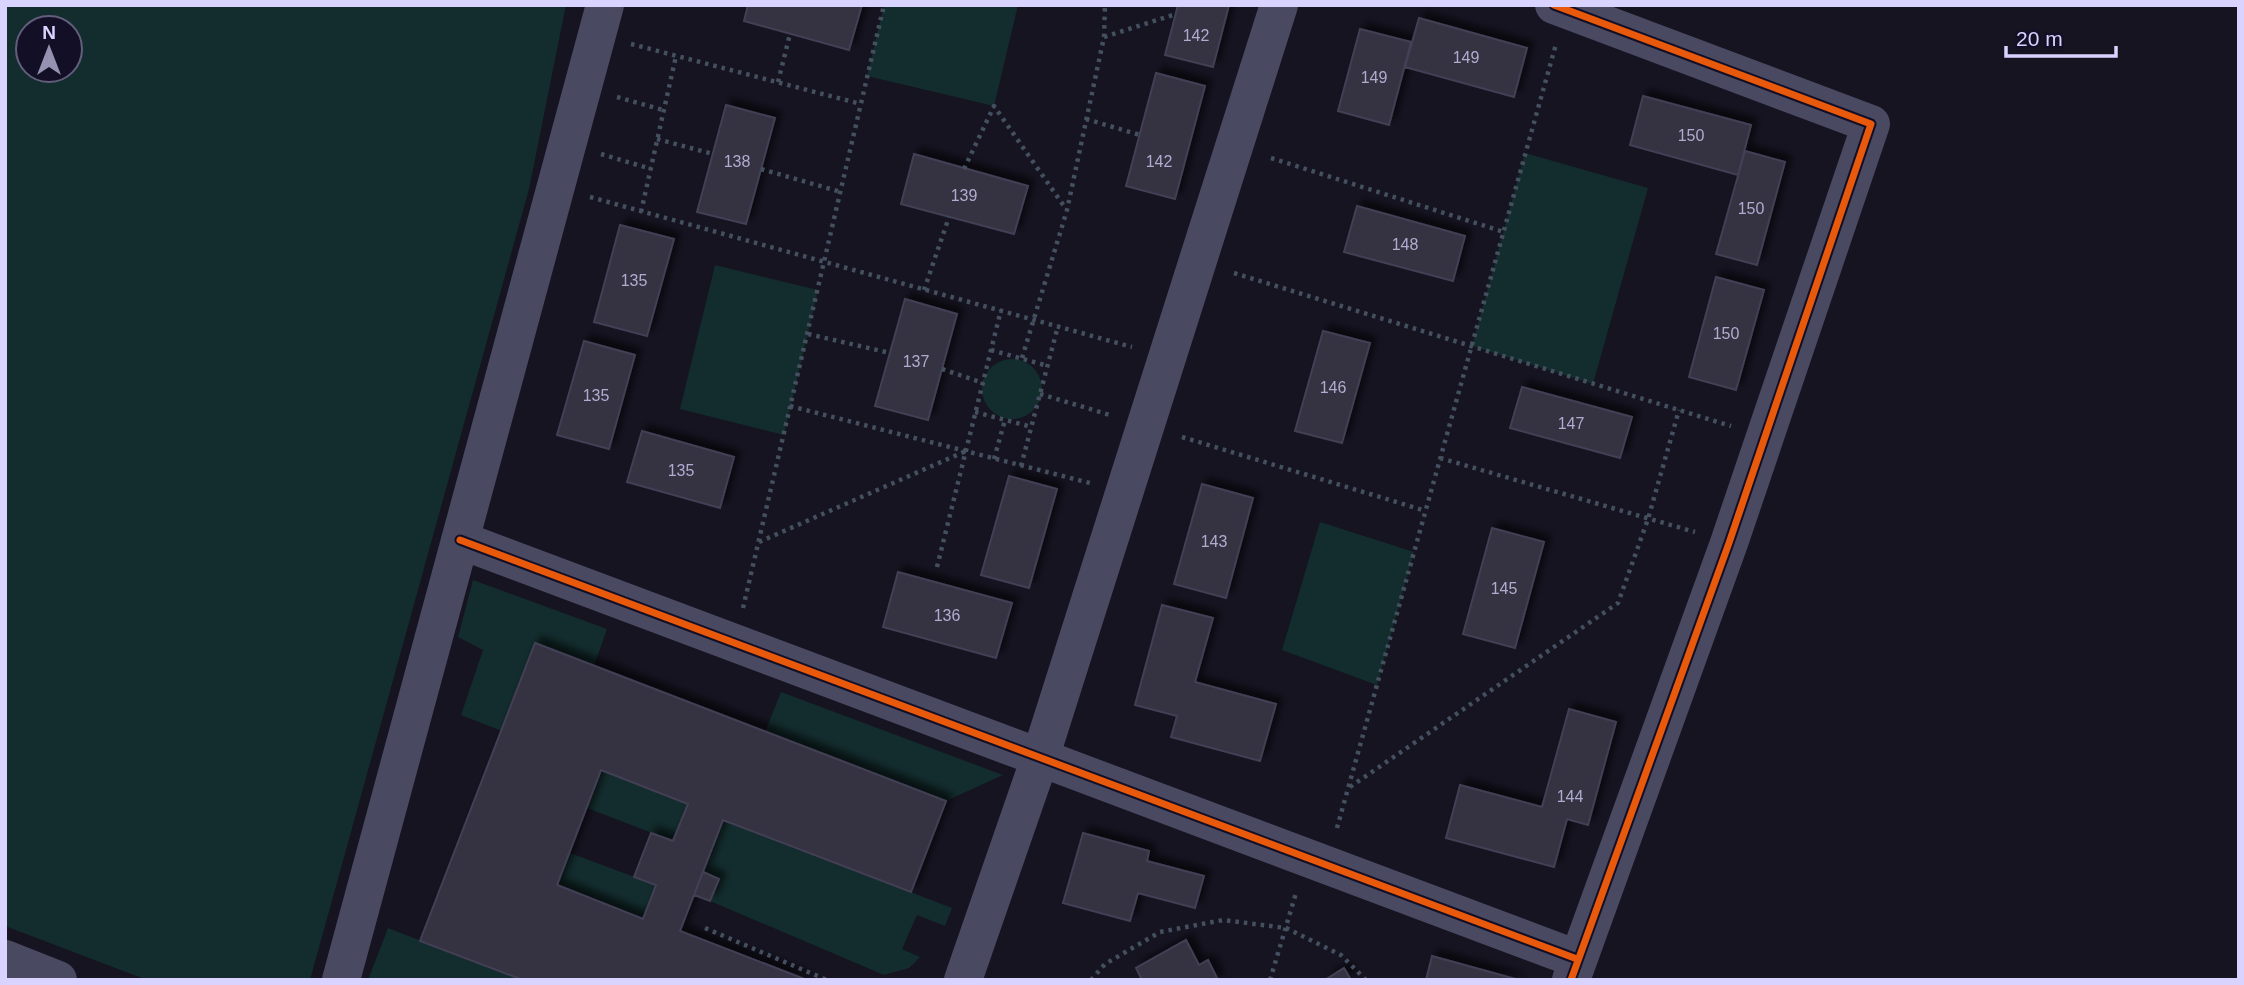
<svg xmlns="http://www.w3.org/2000/svg" width="2244" height="985" font-family="Helvetica,sans-serif">
	<defs>
		<filter id="shadow"><feDropShadow dx="6" dy="-6" stdDeviation="3.5" flood-color="#0009"/></filter>
	</defs>
	<rect width="100%" height="100%" fill="#161421"/>
	<path fill="#132c2d" fill-rule="evenodd" d="M5,5H566L529,189L310,980H147L5,926ZM28,28H70V70H28Z
		M884,5H1018L994,106L867,76Z
		M1525,153L1648,188L1593,384L1472,346Z
		M715,265L818,290L784,435L680,409Z
		M982 389a30 30 0 1 1 60 0a30 30 0 1 1-60 0Z
		M1320,522L1414,552L1377,685L1282,650Z
		M473,580L607,629L594,666L502,731L461,715L483,650L458,637Z
		M781,692L1003,775L946,801L765,732Z
		M601,770L688,804L673,841L587,808Z
		M723,820L952,908L945,926L917,915L902,949L920,957L909,968L884,975L710,901L719,879L703,872Z
		M570,853L656,885L643,919L557,885Z
		M388,928L523,980H368Z"/>
	<path fill="#343243" stroke="#433f54" stroke-width="2" fill-rule="evenodd" filter="url(#shadow)" d="M748,5H862L849,50L744,21Z
		M1178,5H1229L1213,67L1165,55Z
		M1419,18L1527,48L1514,97L1405,67Z
		M1360,29L1411,42L1389,125L1338,111Z
		M1156,73L1205,86L1175,199L1126,186Z
		M1643,96L1751,125L1738,175L1630,145Z
		M726,105L775,118L746,224L697,212Z
		M1745,151L1785,162L1757,265L1716,254Z
		M914,154L1028,186L1014,234L901,204Z
		M1357,206L1465,236L1453,281L1344,252Z
		M620,225L674,239L647,336L594,322Z
		M1716,277L1764,290L1736,390L1689,377Z
		M905,299L957,314L928,420L875,406Z
		M1323,331L1370,343L1342,443L1295,431Z
		M584,341L635,355L609,449L557,435Z
		M1522,387L1632,417L1620,458L1510,428Z
		M642,431L734,457L720,508L627,482Z
		M1009,476L1057,489L1029,588L981,575Z
		M1202,484L1253,498L1226,598L1174,584Z
		M1492,528L1544,542L1515,648L1463,634Z
		M898,572L1012,603L996,658L883,627Z
		M1162,605L1213,618L1195,682L1276,704L1260,761L1171,737L1177,716L1135,705Z
		M535,643L946,801L911,892L723,820L680,931L807,980H523L420,941ZM601,770L688,804L673,841L651,833L634,877L656,885L643,919L557,885Z
		M1569,709L1616,722L1588,825L1567,819L1554,867L1446,838L1460,785L1542,807Z
		M1083,833L1149,851L1147,861L1204,876L1195,908L1138,893L1130,921L1063,903Z
		M703,872L719,879L710,901L694,895Z
		M1186,940L1199,965L1208,960L1218,980H1142L1136,968Z
		M1432,956L1519,980H1426Z
		M1344,968L1351,980H1325Z"/>
	<g fill="none" stroke-linecap="round" stroke-linejoin="round">
		<path stroke="#44505f" stroke-width="4.5" stroke-dasharray="3.5 5" stroke-linecap="butt" d="M1104,37L1176,14
			M631,44L861,104
			M778,82L790,34
			M617,97L663,110
			M1086,119L1140,135
			M657,139L713,154
			M601,154L651,169
			M1271,158L1504,232
			M761,169L841,192
			M964,169L994,106L1066,209
			M590,197L1132,347
			M641,212L676,56
			M1234,273L1731,426
			M924,290L949,217
			M808,334L890,353
			M991,350L1048,366
			M1022,358L1067,210L1104,37L1105,5
			M942,369L983,383
			M1040,394L1110,415
			M790,406L1090,483
			M975,412L1032,427
			M1182,437L1426,511
			M1440,458L1695,532
			M994,459L1005,420
			M1021,466L1058,326
			M759,542L966,451
			M937,567L1001,310
			M743,608L884,5
			M1350,787L1618,603L1648,519L1679,410
			M1337,828L1556,44
			M705,928L827,980
			M1091,980L1105,964L1160,932L1223,920L1286,928L1341,955L1366,980
			M1270,980L1296,893"/>
		<path stroke="#4a4962" stroke-width="38" d="M1554,5L1871,124L1729,543L1571,980
			M460,540L1577,959
			M341,980L605,5
			M963,980L1040,758L1279,5"/>
		<path stroke="#4a4962" stroke-width="38" d="M5,959L58,980"/>
		<defs>
			<path id="cycleway" d="M1554,5L1871,124L1729,543L1571,980
				M460,540L1577,959"/>
		</defs>
		<use href="#cycleway" stroke="#130f26" stroke-width="11"/>
		<use href="#cycleway" stroke="#e8590c" stroke-width="7"/>
	</g>
	<g text-anchor="middle" dominant-baseline="central" stroke-width="6" stroke-linejoin="round" paint-order="stroke">
		<g font-size="16" fill="#b0acd0">
			<text x="1196" y="35">142</text>
			<text x="1466" y="57">149</text>
			<text x="1374" y="77">149</text>
			<text x="1691" y="135">150</text>
			<text x="737" y="161">138</text>
			<text x="1159" y="161">142</text>
			<text x="964" y="195">139</text>
			<text x="1751" y="208">150</text>
			<text x="1405" y="244">148</text>
			<text x="634" y="280">135</text>
			<text x="1726" y="333">150</text>
			<text x="916" y="361">137</text>
			<text x="1333" y="387">146</text>
			<text x="596" y="395">135</text>
			<text x="1571" y="423">147</text>
			<text x="681" y="470">135</text>
			<text x="1214" y="541">143</text>
			<text x="1504" y="588">145</text>
			<text x="947" y="615">136</text>
			<text x="1570" y="796">144</text>
		</g>
	</g>
	<rect width="2244" height="985" fill="none" stroke="#d9d4ff" stroke-width="14"/>
	<g transform="translate(49 49)"><circle r="33" fill="#130f26" stroke="#625e7d" stroke-width="2"/>
	<path d="M0-5L12 26L0 18L-12 26Z" fill="#9591b1"/>
	<text y="-10" font-size="19" font-weight="bold" text-anchor="middle" fill="#d9d4ff">N</text>
	</g>
	<path d="M2006 46v10h110v-10" fill="none" stroke="#d9d4ff" stroke-width="3.5"/>
	<text x="2016" y="46" font-size="21" fill="#d9d4ff" stroke="#130f26" stroke-width="5" paint-order="stroke">20 m</text>
</svg>
